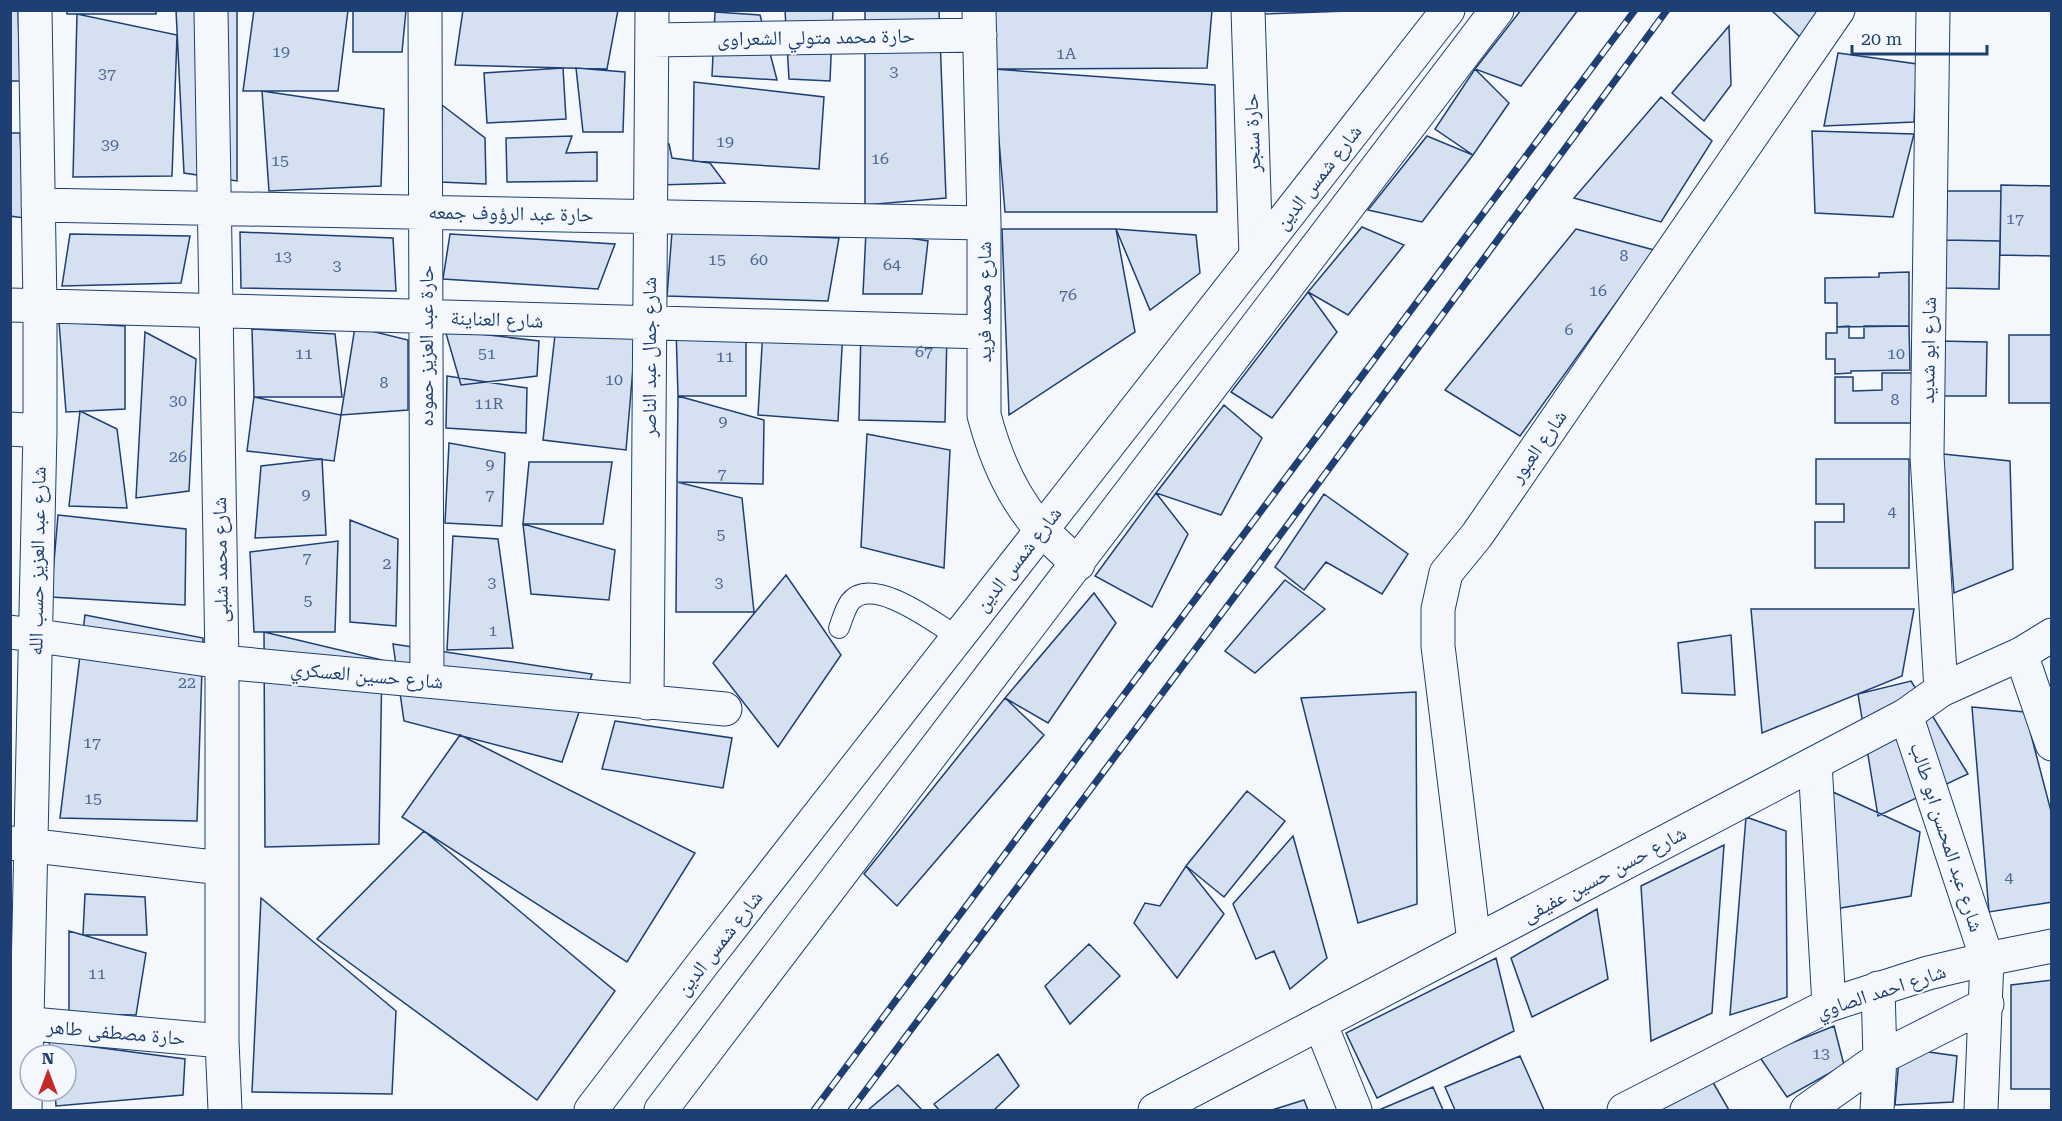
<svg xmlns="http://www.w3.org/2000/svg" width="2062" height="1121" font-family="'Roboto Serif','Noto Naskh Arabic',serif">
	<rect width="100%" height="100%" fill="#f4f7fb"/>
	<path fill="#d5e0f0" stroke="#1d3f73" stroke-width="1.5" d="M10,10H18L20,81H10Z
		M67,10H156V14H67Z
		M176,10H237V181L184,173Z
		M254,10H348L338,91H243Z
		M353,10H406L402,52H353Z
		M463,10H618L607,69L455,65Z
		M785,10H833L830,81L789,79Z
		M865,10H939L946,198L865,205Z
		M995,10H1212L1207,68L993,69Z
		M1264,10H1377L1264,14Z
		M1521,10H1578L1521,86L1475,69Z
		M1771,10H1836L1812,48Z
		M715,12L760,15L777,80L712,76Z
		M77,14L177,35L172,176L73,177Z
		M1729,26L1731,85L1704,121L1672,93Z
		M1838,53L1917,64L1914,122L1824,126Z
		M563,68L566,119L487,123L484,73Z
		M576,68L625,72L623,132H583Z
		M993,69L1215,85L1217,212H1005Z
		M1475,69L1509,103L1473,155L1435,129Z
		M694,82L824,97L819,169L693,161Z
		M262,91L384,109L381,186L269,191Z
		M1661,97L1712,141L1661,222L1574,198Z
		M442,105L485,138L486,184L440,182Z
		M1812,131L1914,134L1893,217L1815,213Z
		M10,133H20L24,218L10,216Z
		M572,136L566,153L597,152V181L507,182L506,138Z
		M1427,136L1473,155L1422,222L1368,210Z
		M669,144L672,158L710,163L725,183L659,185V147Z
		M2001,185L2052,186V256L2000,255Z
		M1947,191H2001L2000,241L1946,240Z
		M1362,227L1404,245L1348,315L1308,292Z
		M1002,229H1116L1135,332L1009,415Z
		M1116,229L1196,235L1200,273L1150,310Z
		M1576,229L1654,250L1520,436L1445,390Z
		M866,231L928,241L922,294H863Z
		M240,232L393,238L396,291L241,288Z
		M672,232L839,238L828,301L667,296Z
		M70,234L190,236L181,283L62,286Z
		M450,234L615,244L598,289L443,279Z
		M1946,240L2000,241L1999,289L1945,288Z
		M1909,272V326L1837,327V303H1825V278L1879,277V273Z
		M1308,292L1337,332L1272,418L1231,392Z
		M59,322L125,326V409L66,412Z
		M1849,326V338H1864V326H1909L1910,370L1851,371V373L1835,374V359H1826V333H1837V327Z
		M355,327L408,340V410L341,415Z
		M676,327L746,332V396H678Z
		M252,329L335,334L342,397H254Z
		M763,329L843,330L838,421L758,415Z
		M861,329L947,332L945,422L859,420Z
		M445,330L539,341L537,376L461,385Z
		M145,332L196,359L189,491L136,498Z
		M636,333L626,450L543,440L555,335Z
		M2009,335H2052V403H2009Z
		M1938,341L1987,342L1986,396H1938Z
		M1882,373H1914L1915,423H1835V377H1853V391L1882,390Z
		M447,376L527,388L526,433L446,428Z
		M678,396L764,420L763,484L677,482Z
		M254,397L341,415L334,461L247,451Z
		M1224,405L1262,438L1221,515L1156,493Z
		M80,411L117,429L127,508L69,506Z
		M867,434L950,450L944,568L861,547Z
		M449,443L505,453L502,526L445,523Z
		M1943,454L2010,461L2013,569L1954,593Z
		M322,459L326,535L255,538L261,466Z
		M1816,459H1909V568H1815V522H1844V504H1816Z
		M529,462H612L603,524H523Z
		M677,482L742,498L754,612H676Z
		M1156,493L1188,534L1152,607L1095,576Z
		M1324,494L1408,554L1382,594L1326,562L1304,590L1275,567Z
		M58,515L186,529L185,605L51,597Z
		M350,520L398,539L396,626L350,622Z
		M523,524L615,550L609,600L531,594Z
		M453,536L498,539L513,648L447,650Z
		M338,541L335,632H254L250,552Z
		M786,575L841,655L778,747L713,663Z
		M1285,580L1325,609L1255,673L1225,651Z
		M1094,593L1116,623L1048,723L1005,698Z
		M1751,609H1914L1902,676L1762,733Z
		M85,615L203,638L197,821L60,818Z
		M264,632L382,660L379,844L265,847Z
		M1731,635L1735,695L1682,693L1678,643Z
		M393,644L592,674L562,762L404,721Z
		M1911,681L1968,774L1878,816L1858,694Z
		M1416,692L1417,904L1358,923L1301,698Z
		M1005,698L1044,735L897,906L864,874Z
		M1972,707L2025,712L2052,815V902L1989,912Z
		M615,721L732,738L723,788L602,769Z
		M460,735L695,853L627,962L402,817Z
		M1247,791L1285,821L1224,897L1186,866Z
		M1833,792L1920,832L1911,896L1823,911Z
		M1746,817L1786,831L1787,997L1730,1015Z
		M424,831L615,991L537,1100L317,939Z
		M1293,836L1327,958L1290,989L1274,951L1256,959L1233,904Z
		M1724,845L1712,1013L1651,1041L1641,886Z
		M1186,866L1224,914L1177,978L1134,923L1145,903L1160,906Z
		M85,894L145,897L147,935H83Z
		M261,898L396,1011L392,1094L252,1092Z
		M1597,909L1608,979L1532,1017L1511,958Z
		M69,931L146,953L136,1015L69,1014Z
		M1089,944L1120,976L1070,1024L1045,986Z
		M1496,958L1514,1031L1377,1098L1346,1033Z
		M2052,980V1089H2011V985Z
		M1834,1026L1844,1065L1787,1097L1759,1056Z
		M49,1041L185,1059L183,1095L56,1106L55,1091H66V1055H51Z
		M1900,1048L1957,1056L1953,1102L1895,1105Z
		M998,1054L1019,1086L994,1110H939L934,1104Z
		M1520,1056L1544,1110H1455L1445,1087Z
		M1711,1079L1729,1110H1643Z
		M898,1085L922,1110H868Z
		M1433,1087L1443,1110H1379Z
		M1304,1100L1308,1110H1272Z"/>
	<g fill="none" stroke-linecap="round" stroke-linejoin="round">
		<defs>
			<path id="service" d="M839,628C842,620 845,609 850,602C873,574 936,624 958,637"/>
			<path id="minor" d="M211,10L222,662V1041L225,1110
				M425,10L427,681
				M979,10L984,223V415C994,453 1009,490 1034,521C1047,536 1063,550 1078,564
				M1248,10L1256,256
				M1933,10L1927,456L1941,690
				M652,40L980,35
				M38,205L984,223
				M10,305L984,332
				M10,429L40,431
				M10,632L222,662L725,709
				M2021,654L2052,744
				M647,703L652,10
				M1906,715L1987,959L1981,1110
				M1815,763L1829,1005
				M10,843L221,868
				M1474,942L1438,646V609L1446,573L1477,535L1838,10
				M10,1022L222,1041
				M1320,1023L1355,1110
				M25,1110L40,431V306L35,10
				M1624,1110L1829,1005L1928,973L1987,959L2052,946
				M1807,1110L1880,1058L1987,1004
				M1877,1110L1880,1058L1878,988"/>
			<path id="tertiary" d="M591,1110L704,962L1448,10
				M661,1110L1497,10
				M1155,1110L1906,715L1941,690L2021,654L2052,635"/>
		</defs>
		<use href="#service" stroke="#1d3f73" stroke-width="22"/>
		<use href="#minor" stroke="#1d3f73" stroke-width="35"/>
		<use href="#tertiary" stroke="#1d3f73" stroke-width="35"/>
		<use href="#service" stroke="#f4f7fb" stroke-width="20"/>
		<use href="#minor" stroke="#f4f7fb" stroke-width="33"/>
		<use href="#tertiary" stroke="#f4f7fb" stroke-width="33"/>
		<defs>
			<path id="rail" d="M814,1110L1635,10
				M851,1110L1258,565L1667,10"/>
		</defs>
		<use href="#rail" stroke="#1d3f73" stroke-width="7"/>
		<use href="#rail" stroke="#f4f7fb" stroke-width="4.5" stroke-dasharray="14" stroke-linecap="butt"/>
	</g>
	<g text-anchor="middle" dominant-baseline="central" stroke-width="4.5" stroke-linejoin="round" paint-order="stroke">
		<g font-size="16" fill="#4b6792">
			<text x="281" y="51">19</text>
			<text x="1066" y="53">1A</text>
			<text x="894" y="71">3</text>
			<text x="107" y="73">37</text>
			<text x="725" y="141">19</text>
			<text x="110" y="144">39</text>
			<text x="880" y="158">16</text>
			<text x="280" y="160">15</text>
			<text x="2015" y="218">17</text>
			<text x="1624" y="255">8</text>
			<text x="283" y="256">13</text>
			<text x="717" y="259">15</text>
			<text x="759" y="259">60</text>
			<text x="892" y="264">64</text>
			<text x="337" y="265">3</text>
			<text x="1598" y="290">16</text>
			<text x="1068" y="294">76</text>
			<text x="1569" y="329">6</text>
			<text x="924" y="351">67</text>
			<text x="304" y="353">11</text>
			<text x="487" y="353">51</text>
			<text x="1896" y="353">10</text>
			<text x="725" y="356">11</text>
			<text x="614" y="379">10</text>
			<text x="384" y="382">8</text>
			<text x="1895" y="399">8</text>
			<text x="178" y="400">30</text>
			<text x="489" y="403">11R</text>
			<text x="723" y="421">9</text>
			<text x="178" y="456">26</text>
			<text x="490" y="464">9</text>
			<text x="722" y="473">7</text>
			<text x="306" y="494">9</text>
			<text x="490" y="494">7</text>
			<text x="1892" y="511">4</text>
			<text x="721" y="534">5</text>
			<text x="307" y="557">7</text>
			<text x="387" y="563">2</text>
			<text x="492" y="582">3</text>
			<text x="719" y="582">3</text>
			<text x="308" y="600">5</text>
			<text x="493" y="630">1</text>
			<text x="187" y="682">22</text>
			<text x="92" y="742">17</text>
			<text x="93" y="798">15</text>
			<text x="2009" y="877">4</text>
			<text x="97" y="973">11</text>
			<text x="1821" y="1053">13</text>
		</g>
		<g font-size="20" fill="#1d3f73" stroke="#f4f7fb">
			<text transform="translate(816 37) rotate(-1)">حارة محمد متولي الشعراوى</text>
			<text transform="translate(1252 133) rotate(-92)">حارة سنجر</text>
			<text transform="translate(1318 177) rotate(-52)">شارع شمس الدين</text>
			<text transform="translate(511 213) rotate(1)">حارة عبد الرؤوف جمعه</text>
			<text transform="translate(984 302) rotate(-90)">شارع محمد فريد</text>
			<text transform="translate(497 319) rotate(2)">شارع العناينة</text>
			<text transform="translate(426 346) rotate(-90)">حارة عبد العزيز حموده</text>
			<text transform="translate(1928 350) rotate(-89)">شارع ابو شديد</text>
			<text transform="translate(649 357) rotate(-90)">شارع جمال عبد الناصر</text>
			<text transform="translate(1538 446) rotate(-55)">شارع العبور</text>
			<text transform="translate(1018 559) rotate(-52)">شارع شمس الدين</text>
			<text transform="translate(220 560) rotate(-91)">شارع محمد شلبى</text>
			<text transform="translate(37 561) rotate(-89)">شارع عبد العزيز حسب الله</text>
			<text transform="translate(367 675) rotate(5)">شارع حسين العسكري</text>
			<text transform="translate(1947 837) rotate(72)">شارع عبد المحسن ابو طالب</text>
			<text transform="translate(1604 874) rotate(-28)">شارع حسن حسين عفيفى</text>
			<text transform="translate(719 943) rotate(-52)">شارع شمس الدين</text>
			<text transform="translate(1881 991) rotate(-18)">شارع احمد الصاوي</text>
			<text transform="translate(116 1032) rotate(5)">حارة مصطفى طاهر</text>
		</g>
	</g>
	<rect width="2062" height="1121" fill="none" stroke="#1d3f73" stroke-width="24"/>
	<g transform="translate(48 1073)"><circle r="28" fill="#f4f7fb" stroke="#9eadc5" stroke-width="1.5"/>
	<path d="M0-4.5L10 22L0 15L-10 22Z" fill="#c62828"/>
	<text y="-9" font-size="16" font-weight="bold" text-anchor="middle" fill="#1d3f73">N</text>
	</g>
	<path d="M1852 45v9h135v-9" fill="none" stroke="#1d3f73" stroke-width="3"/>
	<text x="1861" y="45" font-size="18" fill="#1d3f73" stroke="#f4f7fb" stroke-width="4.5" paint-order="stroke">20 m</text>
</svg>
